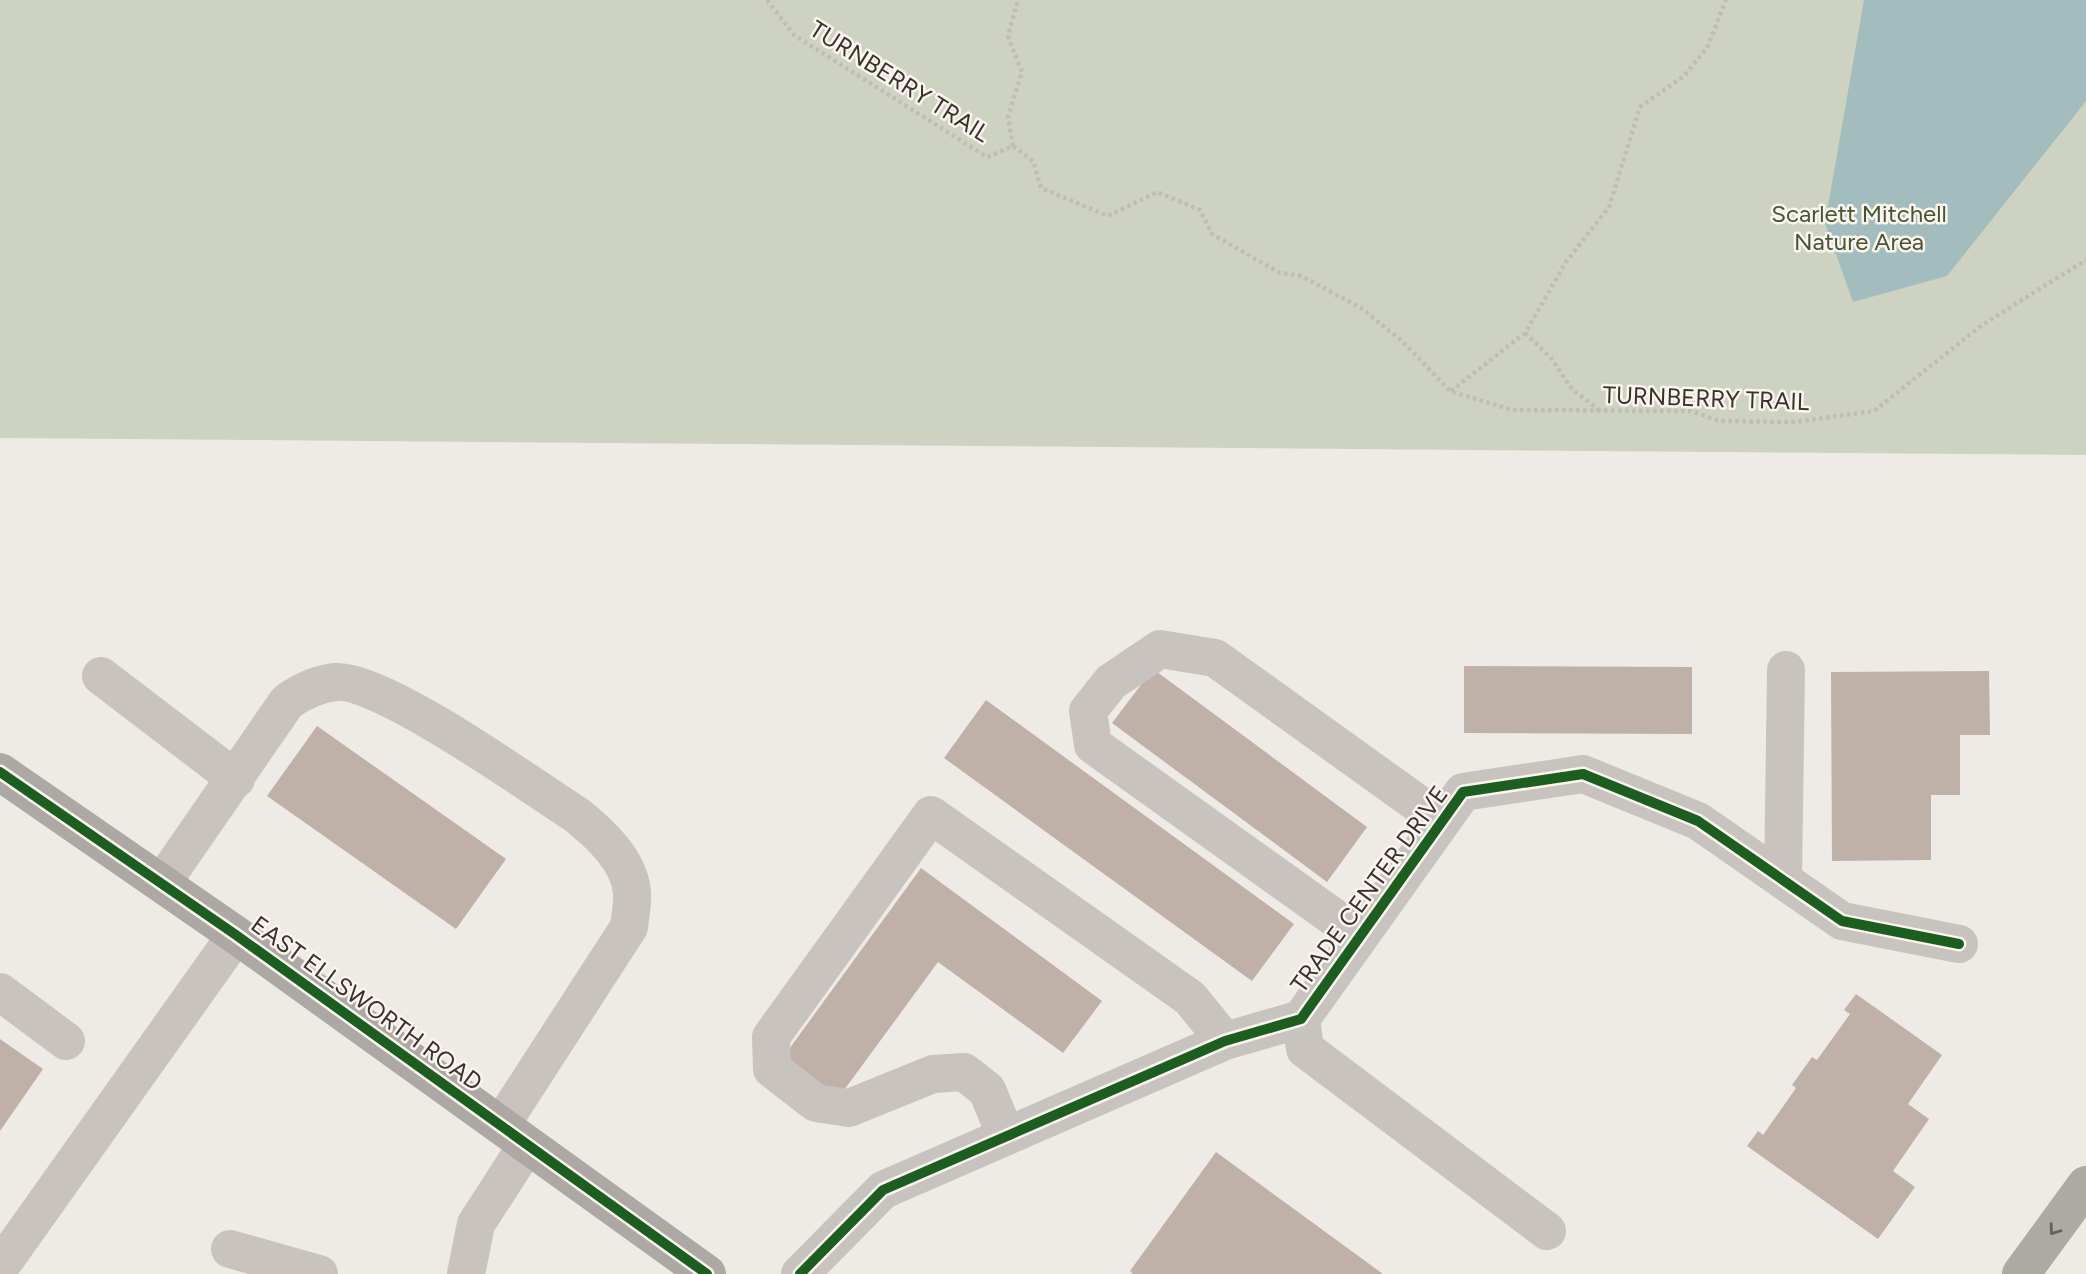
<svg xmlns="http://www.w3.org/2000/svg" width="2086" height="1274" font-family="Figtree,sans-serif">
	<rect width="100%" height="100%" fill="#eeeae6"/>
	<path fill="#ced3c1" d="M0,0H2086V455L0,438Z"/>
	<path fill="#a3bcbe" d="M1864,0H2086V101L1947,276L1853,302L1825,223Z"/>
	<path fill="#c0b1a8" d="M1464,666L1692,667V734L1464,733Z
		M1153,669L1367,827L1327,882L1112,723Z
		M1989,671L1990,735H1960V795H1931V860L1832,861L1831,672Z
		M986,700L1294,924L1252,981L944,758Z
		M317,726L506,859L456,929L267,796Z
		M921,868L1102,1001L1063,1053L938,962L839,1097L784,1056Z
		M1856,994L1942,1055L1908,1104L1929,1119L1893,1171L1915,1187L1878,1239L1747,1146L1758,1131L1763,1135L1796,1088L1792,1085L1812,1057L1817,1060L1850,1014L1844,1010Z
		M0,1039L43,1069L0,1131Z
		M1216,1152L1383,1274H1133L1130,1271Z"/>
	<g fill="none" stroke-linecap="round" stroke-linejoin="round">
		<path stroke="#c1bcb6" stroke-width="4.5" stroke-dasharray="3.5 3.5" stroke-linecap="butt" d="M767,0L794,35L987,157L1013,146L1033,161L1041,188L1108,216L1157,192L1200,210L1212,234L1280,273L1301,276L1361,308L1402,341L1450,391L1512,410L1691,411L1720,421L1794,422L1874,411L1982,325L2086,260
			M1013,146L1008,117L1022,72L1008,36L1018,0
			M1525,333L1551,358L1572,389L1600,411
			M1451,391L1525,333L1566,262L1609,207L1640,107L1684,76L1707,48L1726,0"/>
		<path stroke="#c8c3be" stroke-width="38" d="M101,676L236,779
			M1783,880L1786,670
			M162,883L287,702C302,691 317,684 336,682C381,678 533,787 578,816C600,834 630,861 632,893C633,904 630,916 629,927L501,1125
			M1360,936L1093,745L1088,711L1111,682L1160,649L1215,658L1442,821
			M0,992L66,1041
			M1301,1019L1305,1049L1547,1231
			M1006,1136L987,1090L964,1072L933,1074L849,1108L816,1103L772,1069L771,1037L931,815L1190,998L1225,1041
			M230,1249L319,1274
			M0,1267L236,935
			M466,1274L476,1224L527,1145
			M800,1274L883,1190L1225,1041L1301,1019L1463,792L1583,774L1698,821L1842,921L1959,944"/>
		<path stroke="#ada8a3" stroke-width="38" d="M0,772L236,935L707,1274"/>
		<path stroke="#ada9a5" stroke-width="38" d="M2021,1274L2086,1185"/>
		<defs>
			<path id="cycleway" d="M0,772L236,935L707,1274
				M800,1274L883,1190L1225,1041L1301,1019L1463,792L1583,774L1698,821L1842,921L1959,944"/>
		</defs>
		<use href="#cycleway" stroke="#faf5ee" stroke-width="15"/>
		<use href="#cycleway" stroke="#1b5e20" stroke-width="10"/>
	</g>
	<defs><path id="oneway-chevron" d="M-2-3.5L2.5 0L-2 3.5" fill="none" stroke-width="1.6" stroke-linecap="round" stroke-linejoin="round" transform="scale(1.75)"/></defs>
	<use stroke="#67615c" href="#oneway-chevron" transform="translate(2054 1230) rotate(126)"/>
	<g text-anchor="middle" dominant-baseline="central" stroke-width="5" stroke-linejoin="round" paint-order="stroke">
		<g font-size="24" fill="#39312c" stroke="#faf5ee">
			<text transform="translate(900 81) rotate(32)">TURNBERRY TRAIL</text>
			<text transform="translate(1706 398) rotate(2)">TURNBERRY TRAIL</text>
			<text transform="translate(1369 889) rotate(-54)">TRADE CENTER DRIVE</text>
			<text transform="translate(367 1003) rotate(36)">EAST ELLSWORTH ROAD</text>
		</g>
		<g font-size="24" fill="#465532" stroke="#faf5ee">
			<text x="1859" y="213">Scarlett Mitchell<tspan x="1859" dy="28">Nature Area</tspan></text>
		</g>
	</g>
</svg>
